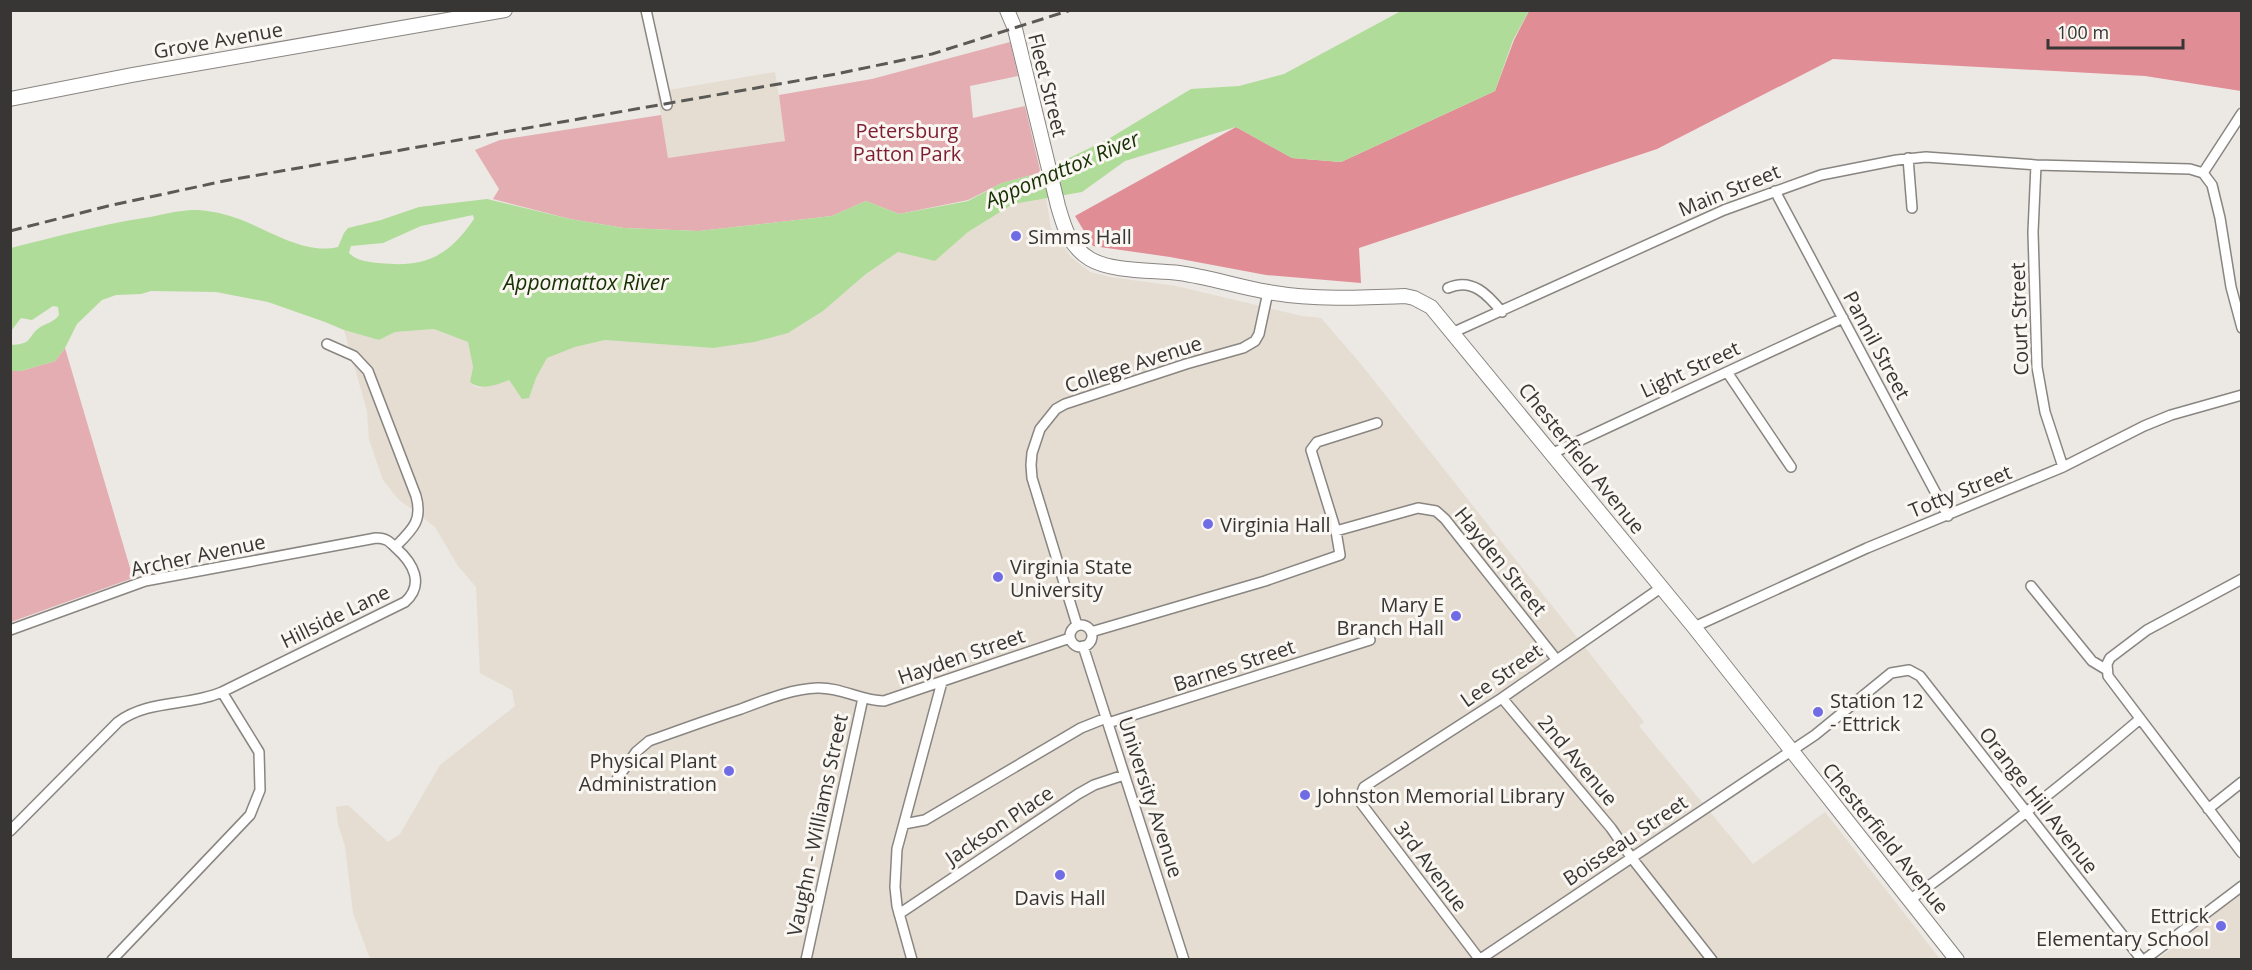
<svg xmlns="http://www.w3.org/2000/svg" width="2252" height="970" font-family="'Open Sans',sans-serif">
	<rect width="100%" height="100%" fill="#ece8e3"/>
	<path fill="#e5ddd2" d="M775,72L786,141L668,158L657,92Z
		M1046,198L1051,228L1071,257L1090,272L1110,277L1176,286L1302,316L1321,318L1360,363L1644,722L1639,726L1753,864L1825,812L1940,959H370L353,913L345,846L338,825L336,807L348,805L388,842L400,834L440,765L515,706L512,690L480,673L476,587L458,566L435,527L398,499L383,480L369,440L367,411L344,330L379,340L395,332L434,329L468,342L473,367L470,382L474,386L479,388L509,380L516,391L529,398L536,378L547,358L575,347L605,340L713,348L788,333L823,311L866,274L898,252L935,261L968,232L1013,204Z
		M2241,893V959H2158Z"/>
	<path fill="#e3adb2" d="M1010,42L1018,76L970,86L973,118L1025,106L1040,170L1039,173L1002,183L968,200L899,214L866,201L832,216L699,231L624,228L570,219L493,199L499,189L475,150L500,140L661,115L668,158L785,141L779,95L872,79Z
		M65,348L133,578L11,622L10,371H21L55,361Z"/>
	<path fill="#e08d96" d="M1529,11H2241V91L2145,76L1833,59L1657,149L1359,248L1361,283L1266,275L1170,257L1093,246L1075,216L1236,127L1292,158L1341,162L1495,91L1514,40Z"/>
	<path fill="#afdc98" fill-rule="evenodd" d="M1401,11H1529L1513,40L1495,91L1341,162L1292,158L1236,127L1125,161L1082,192L1013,204L968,232L935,261L898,252L866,274L823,311L788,333L754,342L713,348L605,340L575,347L547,358L536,378L529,398L522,399L509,380C497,385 480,391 470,382L473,367L468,342L434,329L395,332L379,340L344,330L325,322L268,302L216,292L151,291L141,294L116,295L102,300L77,324L65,348L55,361L21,371H11L10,345C34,344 26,338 39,328C46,323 53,323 59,315L58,307L53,306L32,320L21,318L11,331V248C55,237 99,225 144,218C162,215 181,209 199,210C212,211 226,214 239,219C269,230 304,255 338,247L344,233L348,228L381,220L419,207L487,199L570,219L624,228L699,231L832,216L866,201L899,214L968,201L1002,183L1039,173L1110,138L1191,89L1239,86L1284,74ZM473,215L474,219C448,257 425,268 379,263C368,262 357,261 349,253L351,246L383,243L421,226Z"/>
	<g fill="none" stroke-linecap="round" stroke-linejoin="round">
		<defs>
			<path id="street" d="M646,10L667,105
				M1908,158L1912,208
				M2036,165L2033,232L2037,367L2045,412L2063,467
				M2203,173L2242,113
				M1775,191L1948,516
				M1448,288C1472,277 1488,295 1502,312
				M1454,332L1724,210L1821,175L1897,160L1926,157L2036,165L2190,169L2203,173L2212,185L2220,218L2231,287L2242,328
				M327,344L354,356L368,371L416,496C423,521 412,530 395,547
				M1727,372L1791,467
				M1553,453L1843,318
				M1336,531L1418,508L1436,511L1445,519L1556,659
				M2242,579L2147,630L2110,658L2107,664L2108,676L2242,853
				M2031,586L2092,661L2107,670
				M1077,625L1032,478L1031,465L1032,453L1040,429L1056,409L1065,404L1186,364L1243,348L1255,341L1259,334L1268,292
				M1070 636a11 11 0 1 1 22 0a11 11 0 1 1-22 0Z
				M1694,627L1867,548L2063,467L2144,426L2171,415L2242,395
				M10,630L145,581L376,538C386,538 389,541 396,548C413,563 425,584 405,602L222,692C187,707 149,699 118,722L10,831
				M1091,632L1265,581L1340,555L1336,531L1311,450L1317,442L1377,423
				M1083,646L1184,960
				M1502,698L1611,828L1631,857L1712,960
				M1108,723L1370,640
				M617,779L636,752L649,741C680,730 710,719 741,709C765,700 791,689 817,688C841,687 861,701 884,701L1070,638
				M2208,809L2242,782
				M904,824L925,820L1081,728L1106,718
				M1911,899C1990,842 2066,782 2140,719
				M899,914L1078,794L1094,785L1124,775
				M112,960L250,815L260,790L259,752L222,692
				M806,960L863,698
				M912,960L897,906L895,887L897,849L942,682
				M1479,960L1815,735L1891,673L1909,670L1920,676L2142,960
				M1480,960L1361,803L1360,797L1364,787L1502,698L1662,587
				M2144,960L2242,886"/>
			<path id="secondary" d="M1007,10L1015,29L1058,206C1064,227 1069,246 1090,259C1112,272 1153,270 1179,273C1209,277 1238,287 1268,292C1313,300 1359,298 1405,296L1414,298L1431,307L1694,627L1957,960
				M10,99L132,75L505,10"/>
		</defs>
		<use href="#street" stroke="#898581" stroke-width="12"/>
		<use href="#secondary" stroke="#898581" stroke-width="16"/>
		<use href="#street" stroke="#fff" stroke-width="9"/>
		<use href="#secondary" stroke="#fff" stroke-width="14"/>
		<path stroke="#5a5956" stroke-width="3" stroke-dasharray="12 6" stroke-linecap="butt" d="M10,231L108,206L224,181L836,74L932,54L1071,10"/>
	</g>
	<g fill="#706ce6" stroke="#faf6f1" stroke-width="2">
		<circle cx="1016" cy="236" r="6"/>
		<circle cx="1208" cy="524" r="6"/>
		<circle cx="998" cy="577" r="6"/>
		<circle cx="1456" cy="616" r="6"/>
		<circle cx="1818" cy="712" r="6"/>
		<circle cx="729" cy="771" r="6"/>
		<circle cx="1305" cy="795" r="6"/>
		<circle cx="1060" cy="875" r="6"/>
		<circle cx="2221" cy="926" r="6"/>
	</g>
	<g text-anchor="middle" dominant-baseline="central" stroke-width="6" stroke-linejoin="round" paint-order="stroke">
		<g font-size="20" fill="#373634" stroke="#faf6f1">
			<text transform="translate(218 40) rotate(-10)">Grove Avenue</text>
			<text transform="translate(1048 85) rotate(76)">Fleet Street</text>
			<text transform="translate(1729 190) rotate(-22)">Main Street</text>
			<text transform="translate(2019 319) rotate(-92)">Court Street</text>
			<text transform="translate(1877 345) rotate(62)">Pannil Street</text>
			<text transform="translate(1133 364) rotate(-18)">College Avenue</text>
			<text transform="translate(1690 369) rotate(-25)">Light Street</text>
			<text transform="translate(1582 458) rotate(51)">Chesterfield Avenue</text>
			<text transform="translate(1960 491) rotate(-22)">Totty Street</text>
			<text transform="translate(198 555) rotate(-12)">Archer Avenue</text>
			<text transform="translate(1501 561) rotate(51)">Hayden Street</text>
			<text transform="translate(335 616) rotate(-26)">Hillside Lane</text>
			<text transform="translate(961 656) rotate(-19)">Hayden Street</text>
			<text transform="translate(1234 665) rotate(-18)">Barnes Street</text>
			<text transform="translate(1501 675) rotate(-35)">Lee Street</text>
			<text transform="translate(1578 760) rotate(50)">2nd Avenue</text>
			<text transform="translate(1151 797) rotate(72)">University Avenue</text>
			<text transform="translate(2039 800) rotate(52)">Orange Hill Avenue</text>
			<text transform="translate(817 825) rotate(-78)">Vaughn - Williams Street</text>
			<text transform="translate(999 825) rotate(-34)">Jackson Place</text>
			<text transform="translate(1886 838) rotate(51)">Chesterfield Avenue</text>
			<text transform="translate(1625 840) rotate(-34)">Boisseau Street</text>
			<text transform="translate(1431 866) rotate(53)">3rd Avenue</text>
		</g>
		<g font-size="20" fill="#7e1c32" stroke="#faf6f1">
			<text x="907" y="130">Petersburg<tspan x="907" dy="23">Patton Park</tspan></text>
		</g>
		<g font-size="20" fill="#373634" stroke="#faf6f1" text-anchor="start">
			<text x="1028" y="236">Simms Hall</text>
			<text x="1220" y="524">Virginia Hall</text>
			<text x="1010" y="566">Virginia State<tspan x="1010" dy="23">University</tspan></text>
			<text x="1444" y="604" text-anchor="end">Mary E<tspan x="1444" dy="23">Branch Hall</tspan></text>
			<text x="1830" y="700">Station 12<tspan x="1830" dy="23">- Ettrick</tspan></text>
			<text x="717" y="760" text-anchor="end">Physical Plant<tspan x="717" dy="23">Administration</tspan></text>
			<text x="1317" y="795">Johnston Memorial Library</text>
			<text x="1060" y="897" text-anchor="middle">Davis Hall</text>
			<text x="2209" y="915" text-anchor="end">Ettrick<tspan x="2209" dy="23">Elementary School</tspan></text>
		</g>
		<g font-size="21" font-style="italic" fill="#163102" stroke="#faf6f1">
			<text transform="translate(1062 169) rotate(-23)">Appomattox River</text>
			<text x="586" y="282">Appomattox River</text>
		</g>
	</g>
	<rect width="2252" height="970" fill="none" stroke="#373634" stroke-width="24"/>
	<path d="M2048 39v9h135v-9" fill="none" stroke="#373634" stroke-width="3"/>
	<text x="2057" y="39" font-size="18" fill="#373634" stroke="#faf6f1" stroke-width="4.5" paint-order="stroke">100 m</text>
</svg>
